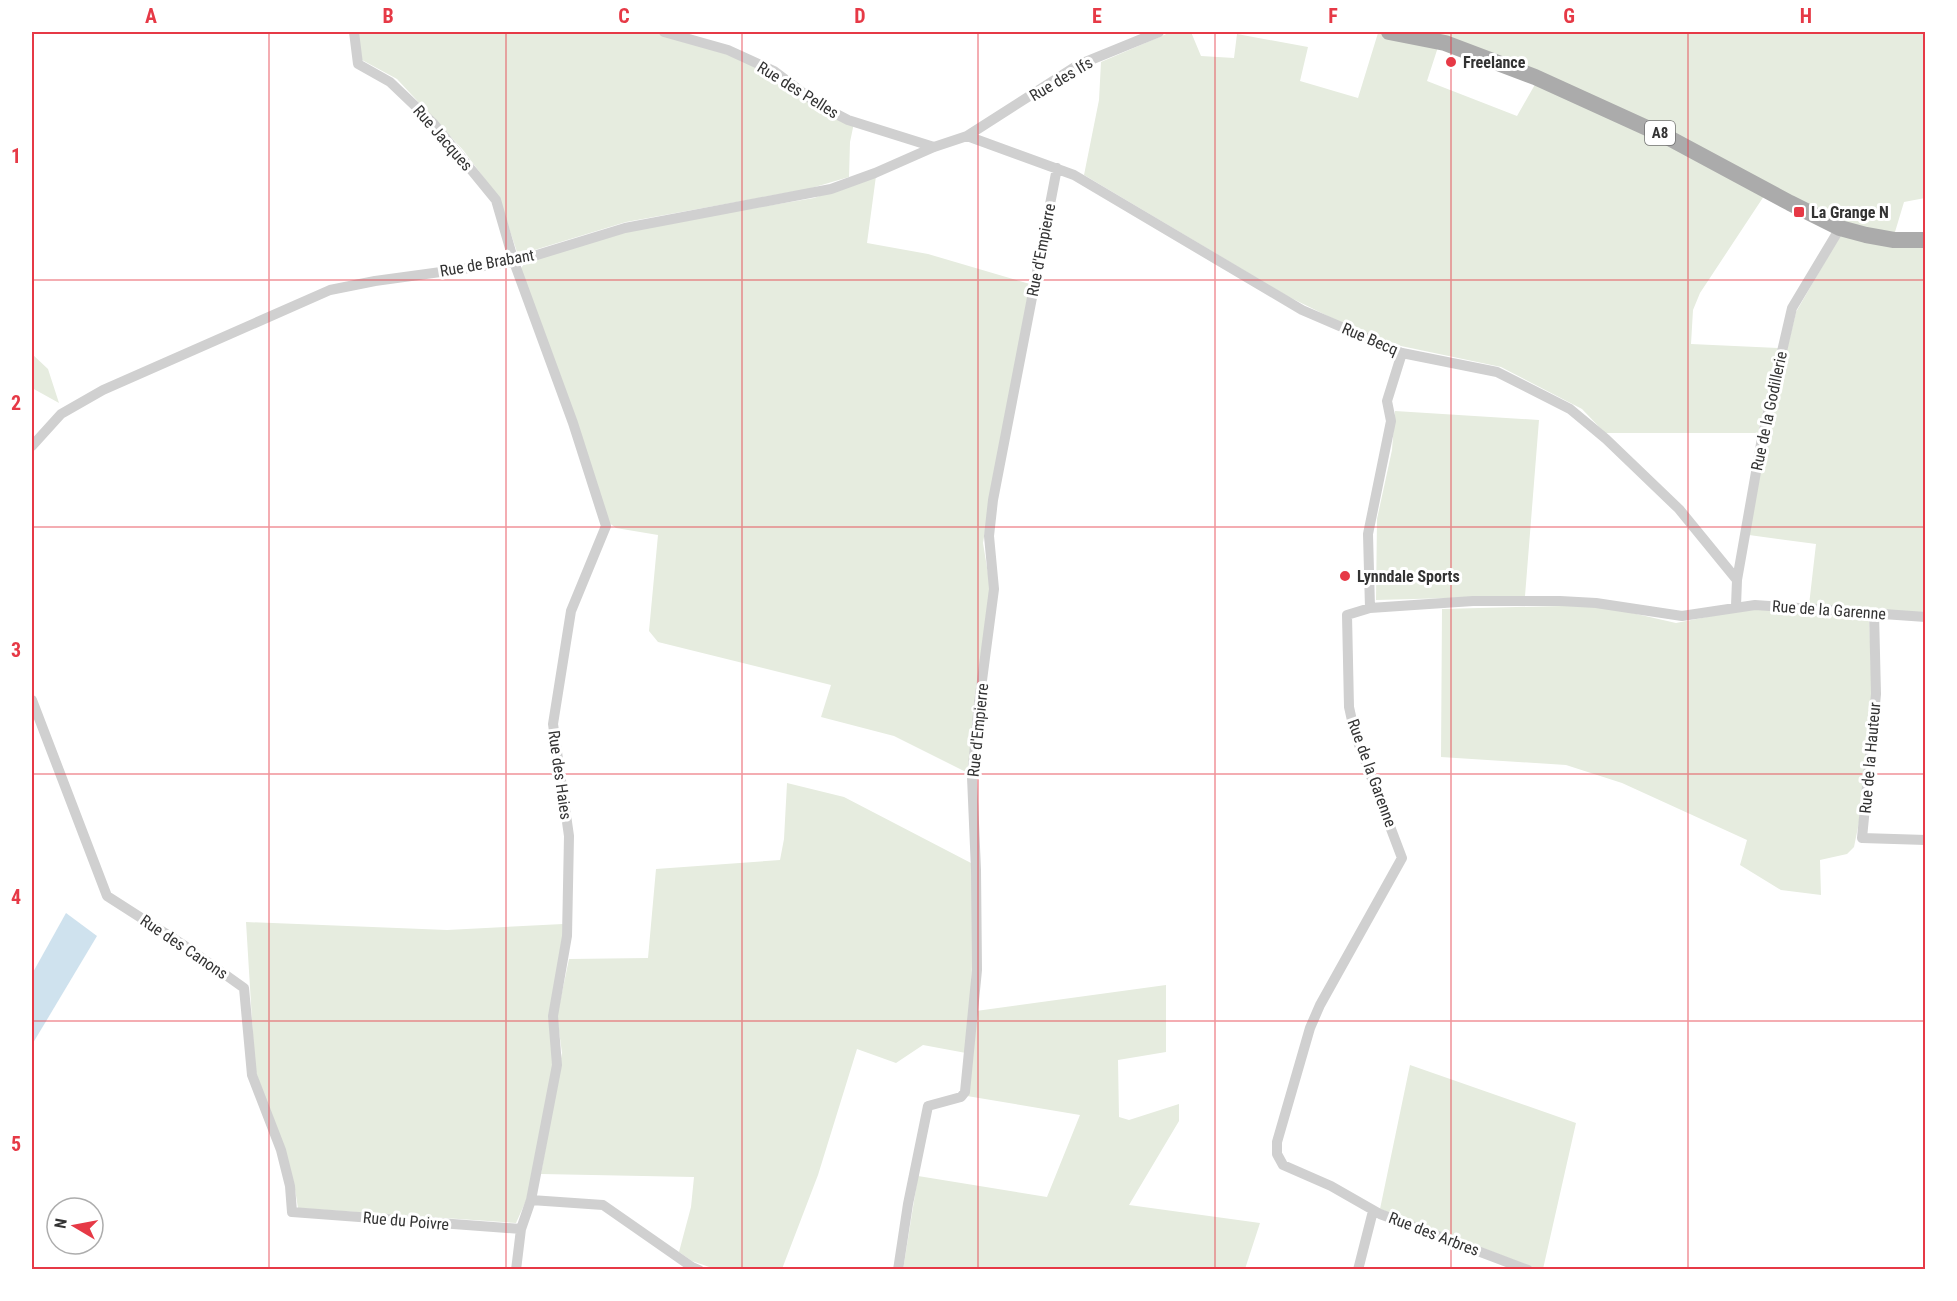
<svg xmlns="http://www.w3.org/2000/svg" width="1957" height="1301" font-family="'Roboto Condensed',sans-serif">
	<rect width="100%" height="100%" fill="#fff"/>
	<path fill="#e6ecdf" d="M358,32H655L723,51L764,71L832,116L854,123L850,142L849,177L808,189L626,222L518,255L499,198L463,150L397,79L362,60Z
		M1171,32H1191L1201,56L1234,58L1237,34L1308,47L1300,81L1358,98L1378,33L1438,47L1427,81L1517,116L1537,81L1664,143L1764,196L1700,293L1693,310L1691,344L1778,348L1758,433H1605L1582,409L1501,367L1401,346L1344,324L1289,297L1084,175L1099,100L1101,62Z
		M1423,32H1925V198L1904,202L1895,232L1874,230L1844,222Z
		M876,176L867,243L928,254L1030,284L994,477L983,543L990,586L968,773L894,736L821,717L831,685L658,642L649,631L658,535L616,528L608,522L521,268L525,263L609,236L653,225L814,198Z
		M1841,234L1925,245V613L1809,605L1816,544L1749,535L1767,433L1796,312Z
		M32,354L48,369L59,403L32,388Z
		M1395,411L1539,420L1525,596L1376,600L1377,519L1392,450Z
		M1597,605L1676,623L1748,609L1869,616L1872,695L1859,822L1854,847L1847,854L1820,860L1821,895L1781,890L1740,865L1747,840L1622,783L1566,765L1441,757L1442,609Z
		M787,783L844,797L971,863C974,927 973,990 966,1053L923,1045L896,1063L857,1049L818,1175L782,1269H715L692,1261L679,1252L691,1207L694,1177L541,1174L562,1053L557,1016L569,959L648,958L656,869L780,860L784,839Z
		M246,922L447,930L563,924L554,1058L529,1194L516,1223L298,1208L294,1183L255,1069Z
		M1166,985V1052L1118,1060L1119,1117L1129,1120L1179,1104V1121L1129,1205L1260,1223L1245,1269L903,1270L918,1176L1047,1197L1080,1115L967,1096L976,1011Z
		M1410,1065L1576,1123L1543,1269H1538L1380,1209Z"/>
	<path fill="#cfe2ee" d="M66,913L97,936L33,1043L32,974Z"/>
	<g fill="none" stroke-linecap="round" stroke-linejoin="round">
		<path stroke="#d0d0d0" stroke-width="10" d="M354,32L358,64L390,82L433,123L496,200L514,262L573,423L606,526L571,611L553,724L569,836L567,936L553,1016L557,1065L531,1200L521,1229L516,1270
			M664,32L728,50L774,71L819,105L848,120L934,147
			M967,136L1074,175L1302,310L1402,353L1497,372L1570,409L1606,439L1679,509L1737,580
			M32,446L61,414L103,390L330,290L375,281L514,262L625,228L831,189L875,173L934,147L967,136L1078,65L1159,32
			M1736,606L1737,580L1762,438L1792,308L1840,228
			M1370,608L1368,534L1391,421L1387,401L1402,353
			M1874,613L1876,694L1862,838L1926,840
			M32,700L107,896L185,946L244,988L252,1075L281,1150L290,1186L292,1212L521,1229
			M531,1200L603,1205L692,1267L699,1270
			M898,1270L908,1204L928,1106L961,1097L965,1092L977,970L976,870L972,777L979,703L994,589L989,536L993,500L1057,168
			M1358,1270L1373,1211
			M1528,1270L1380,1214L1331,1186L1283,1165L1277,1154V1142L1310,1028L1320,1005L1402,858L1355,734L1349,707L1347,615L1370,608L1473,601H1560L1596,603L1682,616L1755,605L1926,617"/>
		<path stroke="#ababab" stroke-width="16" d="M1389,32L1445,43L1535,77L1669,138L1790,203L1840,228L1866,235L1894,240H1926"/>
	</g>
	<path fill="none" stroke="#e63946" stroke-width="1.5" stroke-opacity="0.55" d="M269,32V1270M506,32V1270M742,32V1270M978,32V1270M1215,32V1270M1451,32V1270M1688,32V1270M32,280H1926M32,527H1926M32,774H1926M32,1021H1926"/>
	<g fill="#e63946" stroke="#fff" stroke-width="2">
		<circle cx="1451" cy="62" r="6"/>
		<rect x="1793" y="206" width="12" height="12" rx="3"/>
		<circle cx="1345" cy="576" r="6"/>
	</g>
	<g text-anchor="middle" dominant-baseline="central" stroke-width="6" stroke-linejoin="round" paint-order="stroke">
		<rect fill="#fff" stroke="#707070" stroke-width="1.5" x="1645" y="121" width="30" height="24" rx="4.5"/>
		<g font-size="15" font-weight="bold" fill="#333">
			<text x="1660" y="133">A8</text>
		</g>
		<g font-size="16" font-weight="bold" fill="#333" stroke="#fff" text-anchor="start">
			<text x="1463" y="62">Freelance</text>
			<text x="1811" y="212">La Grange N</text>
			<text x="1357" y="576">Lynndale Sports</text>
		</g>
		<g font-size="16" fill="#333" stroke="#fff">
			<text transform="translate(1061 79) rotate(-31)">Rue des Ifs</text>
			<text transform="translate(798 90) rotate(32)">Rue des Pelles</text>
			<text transform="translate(443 138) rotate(49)">Rue Jacques</text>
			<text transform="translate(1041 250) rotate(-79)">Rue d'Empierre</text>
			<text transform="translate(487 263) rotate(-10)">Rue de Brabant</text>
			<text transform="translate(1370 339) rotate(23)">Rue Becq</text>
			<text transform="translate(1769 411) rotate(-78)">Rue de la Godillerie</text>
			<text transform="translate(1829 610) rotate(4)">Rue de la Garenne</text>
			<text transform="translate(978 730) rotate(-84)">Rue d'Empierre</text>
			<text transform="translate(1870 758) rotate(-85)">Rue de la Hauteur</text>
			<text transform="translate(1372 773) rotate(70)">Rue de la Garenne</text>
			<text transform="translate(560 775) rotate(82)">Rue des Haies</text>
			<text transform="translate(184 947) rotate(34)">Rue des Canons</text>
			<text transform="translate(406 1221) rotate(5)">Rue du Poivre</text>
			<text transform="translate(1434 1234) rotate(21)">Rue des Arbres</text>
		</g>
	</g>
	<rect width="1957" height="1301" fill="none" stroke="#ffffff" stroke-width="66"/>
	<g transform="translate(75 1226) rotate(280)"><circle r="28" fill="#ffffff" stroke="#adadad" stroke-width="1.5"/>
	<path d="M0-4.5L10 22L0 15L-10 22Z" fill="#e63946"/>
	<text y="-9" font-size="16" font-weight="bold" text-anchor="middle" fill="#333333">N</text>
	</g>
	<rect x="33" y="33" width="1891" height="1235" fill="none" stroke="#e63946" stroke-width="2"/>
	<g font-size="20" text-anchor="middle" font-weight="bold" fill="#e63946">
		<text x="151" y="23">A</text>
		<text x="388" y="23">B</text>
		<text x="624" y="23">C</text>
		<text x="860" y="23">D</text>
		<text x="1097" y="23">E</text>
		<text x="1333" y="23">F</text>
		<text x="1569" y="23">G</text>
		<text x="1806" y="23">H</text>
		<text x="16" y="163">1</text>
		<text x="16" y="410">2</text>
		<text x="16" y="657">3</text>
		<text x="16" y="904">4</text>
		<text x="16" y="1151">5</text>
	</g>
</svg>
